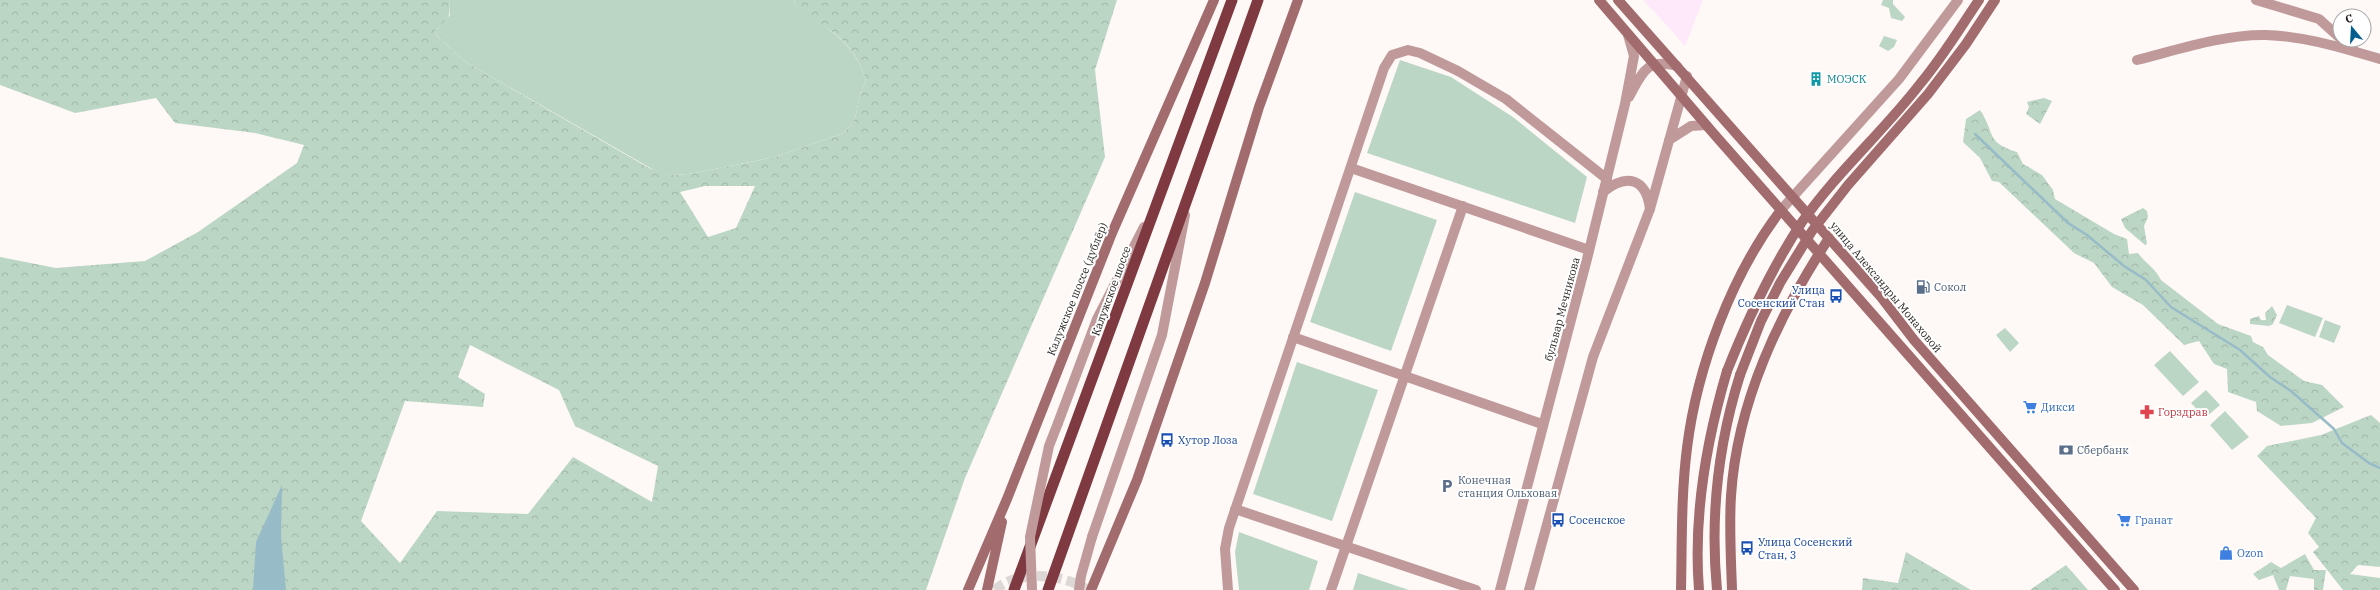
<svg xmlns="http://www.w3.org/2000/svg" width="2380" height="590" font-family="'IBM Plex Serif',serif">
	<defs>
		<pattern id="forest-crowns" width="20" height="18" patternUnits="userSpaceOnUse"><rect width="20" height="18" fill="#bcd6c5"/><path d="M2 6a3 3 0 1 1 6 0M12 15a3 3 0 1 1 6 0" fill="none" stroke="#a1b7a9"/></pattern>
	</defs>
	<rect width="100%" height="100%" fill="#fef9f6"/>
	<path fill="#fde9fa" d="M1643,0H1703L1685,46L1663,21Z"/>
	<path fill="#bcd6c5" d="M449,0H794C798,18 819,21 831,31C847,43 863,63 866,82C852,103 864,119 841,134L775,157L689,174L669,175L659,173L464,61L437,36L435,31L450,15Z
		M1883,0H1893V4L1905,17L1902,21L1891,18L1889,8L1881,5Z
		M1884,36L1897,40L1894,47L1888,51L1879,46Z
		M1400,60L1451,77L1513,117L1587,177L1575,223L1367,153Z
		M1355,192L1437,220L1391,351L1310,322Z
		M2287,305L2323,318L2315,337L2279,323Z
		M2325,320L2341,326L2334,343L2319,337Z
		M2005,328L2019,343L2010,352L1996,335Z
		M2170,351L2199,382L2183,396L2154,365Z
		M1297,362L1378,390L1332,521L1253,494Z
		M2206,390L2220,405L2205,418L2191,403Z
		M2225,411L2249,437L2232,450L2210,425Z
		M1239,532L1318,561L1309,590H1239L1235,552Z
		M1358,573L1409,590H1353Z"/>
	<path fill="url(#forest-crowns)" fill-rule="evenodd" d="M0,0H449C451,20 448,17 435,31L437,36L464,61L649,168L669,175L689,174L775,157L841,134C864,119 852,103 866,82C863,63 846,41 830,30C816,21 798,18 794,0H1117L1095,70L1105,157L965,478L926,590H0V257L56,268L145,261L198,232L297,163L304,145L255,133L175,123L156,98L75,113L0,85ZM705,186H755L736,228L708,237L680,192ZM470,345L559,390L575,426L658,466L652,502L573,457L528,514L437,511L400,563L361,521L405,401L483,407L485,394L458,377Z
		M2044,98L2052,101L2040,124L2026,114L2029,107L2027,102Z
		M1980,110C1996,134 1985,142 2017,152L2023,164L2042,175L2053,190L2055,199L2114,234L2127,239L2129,254L2138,253C2145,263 2156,269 2161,280L2218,324L2251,336L2253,342L2263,347L2268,355L2304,381L2322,385L2344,407L2312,423L2281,426L2257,411L2256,402L2228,392L2227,369L2214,364L2199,341L2184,345L2143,305L2112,287L2094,263L2074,253L1999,182L1992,181L1980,158L1963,142L1966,119Z
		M2143,208L2147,211L2148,217L2144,226L2147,244L2145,245L2125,228L2121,219Z
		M2272,306L2277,315L2273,324L2269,326L2250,324V319L2259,316L2261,320H2266L2265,313Z
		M2371,415L2380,423V567L2358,565L2350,574L2380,578V590H2343L2313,552L2319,547L2308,533L2316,518L2257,456L2267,446L2321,435Z
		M1906,552L1971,590H1862L1863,578L1898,583Z
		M2305,554L2314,570H2326L2323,590H2314V579L2290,576L2286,590H2279L2273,575L2259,580L2253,574L2271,562L2281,568Z
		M2066,565L2088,590H2030Z"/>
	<path fill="#97bcc7" d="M282,485L281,536L286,590H253L256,542Z"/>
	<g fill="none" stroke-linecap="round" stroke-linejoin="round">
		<path stroke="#97bcc7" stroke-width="2.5" d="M1975,134L2068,223L2087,235L2124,266L2146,280L2171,307L2240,350L2270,377L2291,391L2334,429L2342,443L2369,463L2380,468"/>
		<path stroke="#ddd8d5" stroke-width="10" stroke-dasharray="10 5" stroke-linecap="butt" d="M995,590C1018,569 1064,574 1088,590"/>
		<path stroke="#c09a9b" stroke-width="10" d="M2137,60C2177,50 2225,34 2266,35C2297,36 2326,43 2356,52
			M1351,168L1589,250
			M1603,192C1627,173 1646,178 1650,209
			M1293,337L1542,424
			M1235,509L1476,590
			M1228,590L1225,549L1229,528L1384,68L1392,55L1408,50L1420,53L1458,71L1506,99L1607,179
			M1331,590L1463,206"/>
		<path stroke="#c09a9b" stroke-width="10" d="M2256,0L2319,19L2340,38
			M2342,40L2356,52L2380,59
			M1629,97C1642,74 1646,57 1677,66
			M1669,140L1691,126L1706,125
			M1781,210L1899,79L1958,0
			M1058,423L1097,319L1144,227
			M1092,537L1162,335L1185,215
			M1500,590L1587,259L1625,104L1634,56L1628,35
			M1529,590L1593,357L1650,209L1687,76"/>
		<path stroke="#a26b6e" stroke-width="10" d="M1599,0L1714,134L2115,590
			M1618,0L1881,297L1914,340L2134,590
			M968,590L1007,499L1112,233L1214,0
			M987,590L1002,522
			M1091,590L1137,480L1205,283L1259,107L1298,0
			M1681,590C1682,543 1681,495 1687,448C1697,367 1732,274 1781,210
			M1699,590C1693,515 1706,442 1727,371
			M1717,590C1710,517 1718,445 1740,375
			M1732,590C1731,559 1729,527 1731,496C1737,402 1779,315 1829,238"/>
		<path stroke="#7f3a41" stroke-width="11" d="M1014,590L1232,0
			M1048,590L1258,0"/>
		<path stroke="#c09a9b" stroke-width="10" d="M1032,590L1030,537L1049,446L1058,423
			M1079,590L1081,576L1092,537"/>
		<path stroke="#a26b6e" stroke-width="10" d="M1727,371C1748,318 1771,269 1802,222C1837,172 1883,132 1920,84C1942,58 1960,28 1979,0
			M1740,375L1761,321L1780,283L1812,231L1848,185L1928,94L1966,44L1995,0"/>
	</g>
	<defs>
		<symbol id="building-bare" viewBox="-9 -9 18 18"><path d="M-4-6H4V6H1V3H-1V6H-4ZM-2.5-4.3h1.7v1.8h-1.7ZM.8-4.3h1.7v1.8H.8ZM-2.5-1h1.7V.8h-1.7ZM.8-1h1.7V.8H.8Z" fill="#0f9aa8" stroke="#fff" stroke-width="2.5" paint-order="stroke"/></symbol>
		<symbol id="fuel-bare" viewBox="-9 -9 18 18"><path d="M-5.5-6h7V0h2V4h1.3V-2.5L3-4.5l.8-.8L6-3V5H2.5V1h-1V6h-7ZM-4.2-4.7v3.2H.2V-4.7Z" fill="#5c6f8a" stroke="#fff" stroke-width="2.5" paint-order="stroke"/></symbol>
		<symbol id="bus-bare" viewBox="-9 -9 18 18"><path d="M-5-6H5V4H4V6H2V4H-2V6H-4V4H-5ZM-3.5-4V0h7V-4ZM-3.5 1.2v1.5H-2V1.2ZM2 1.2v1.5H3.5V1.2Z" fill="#1a4fb4" stroke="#fff" stroke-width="2.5" paint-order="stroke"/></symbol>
		<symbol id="supermarket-bare" viewBox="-9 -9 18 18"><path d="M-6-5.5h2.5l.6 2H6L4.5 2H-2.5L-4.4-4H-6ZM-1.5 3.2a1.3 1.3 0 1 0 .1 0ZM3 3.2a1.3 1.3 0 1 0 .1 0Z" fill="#3f7fe0" stroke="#fff" stroke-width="2.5" paint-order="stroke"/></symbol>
		<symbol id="pharmacy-bare" viewBox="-9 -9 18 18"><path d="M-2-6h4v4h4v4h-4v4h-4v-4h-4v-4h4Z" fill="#e0444e" stroke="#fff" stroke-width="2.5" paint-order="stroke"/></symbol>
		<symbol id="bank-bare" viewBox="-9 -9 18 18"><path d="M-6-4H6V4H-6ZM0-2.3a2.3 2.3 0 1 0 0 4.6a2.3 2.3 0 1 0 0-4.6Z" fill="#5c6f8a" stroke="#fff" stroke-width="2.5" paint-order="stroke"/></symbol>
		<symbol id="parking-bare" viewBox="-9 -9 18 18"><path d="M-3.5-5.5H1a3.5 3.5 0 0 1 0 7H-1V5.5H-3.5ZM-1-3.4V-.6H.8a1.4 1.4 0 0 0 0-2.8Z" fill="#5c6f8a" stroke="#fff" stroke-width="2.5" paint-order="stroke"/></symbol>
		<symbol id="shop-bare" viewBox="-9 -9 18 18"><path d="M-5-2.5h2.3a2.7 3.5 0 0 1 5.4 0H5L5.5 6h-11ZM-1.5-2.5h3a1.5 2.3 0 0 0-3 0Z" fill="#3f7fe0" stroke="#fff" stroke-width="2.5" paint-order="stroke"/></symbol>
	</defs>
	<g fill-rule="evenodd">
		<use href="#building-bare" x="1806" y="69" width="20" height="20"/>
		<use href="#fuel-bare" x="1913" y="277" width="20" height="20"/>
		<use href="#bus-bare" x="1826" y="286" width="20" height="20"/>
		<use href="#supermarket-bare" x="2020" y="397" width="20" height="20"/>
		<use href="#pharmacy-bare" x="2137" y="402" width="20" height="20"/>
		<use href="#bus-bare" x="1157" y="430" width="20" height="20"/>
		<use href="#bank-bare" x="2056" y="440" width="20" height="20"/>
		<use href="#parking-bare" x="1437" y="476" width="20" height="20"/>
		<use href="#bus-bare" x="1548" y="510" width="20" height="20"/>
		<use href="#supermarket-bare" x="2114" y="510" width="20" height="20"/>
		<use href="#bus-bare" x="1737" y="538" width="20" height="20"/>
		<use href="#shop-bare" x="2216" y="543" width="20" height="20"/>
	</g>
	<g text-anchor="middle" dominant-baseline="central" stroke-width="4" stroke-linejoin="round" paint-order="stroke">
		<g font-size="11" fill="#0d838f" stroke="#fff" text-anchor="start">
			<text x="1827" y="79">МОЭСК</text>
		</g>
		<g font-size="11" fill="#221f1c" stroke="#fff">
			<text transform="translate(1886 287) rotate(50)">улица Александры Монаховой</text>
			<text transform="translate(1077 289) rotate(-68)">Калужское шоссе (дублёр)</text>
			<text transform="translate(1111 291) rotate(-70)">Калужское шоссе</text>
			<text transform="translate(1562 309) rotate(-75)">бульвар Мечникова</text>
		</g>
		<g font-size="11" fill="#4e5e75" stroke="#fff" text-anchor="start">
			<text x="1934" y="287">Сокол</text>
			<text x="2077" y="450">Сбербанк</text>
			<text x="1458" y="480">Конечная<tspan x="1458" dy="13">станция Ольховая</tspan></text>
		</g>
		<g font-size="11" fill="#164399" stroke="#fff" text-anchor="start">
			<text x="1825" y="290" text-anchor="end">Улица<tspan x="1825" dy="13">Сосенский Стан</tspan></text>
			<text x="1178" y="440">Хутор Лоза</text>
			<text x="1569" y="520">Сосенское</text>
			<text x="1758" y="542">Улица Сосенский<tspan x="1758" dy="13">Стан, 3</tspan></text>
		</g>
		<g font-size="11" fill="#366cbe" stroke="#fff" text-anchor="start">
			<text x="2041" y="407">Дикси</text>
			<text x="2135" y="520">Гранат</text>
			<text x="2237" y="553">Ozon</text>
		</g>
		<g font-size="11" fill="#be3a42" stroke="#fff" text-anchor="start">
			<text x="2158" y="412">Горздрав</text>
		</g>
	</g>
	<g transform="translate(2352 28) rotate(342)"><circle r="19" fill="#ffffff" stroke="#a7a5a4"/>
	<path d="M0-3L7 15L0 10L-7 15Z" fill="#015e8f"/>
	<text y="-6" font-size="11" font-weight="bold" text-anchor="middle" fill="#221f1c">С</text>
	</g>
</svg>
